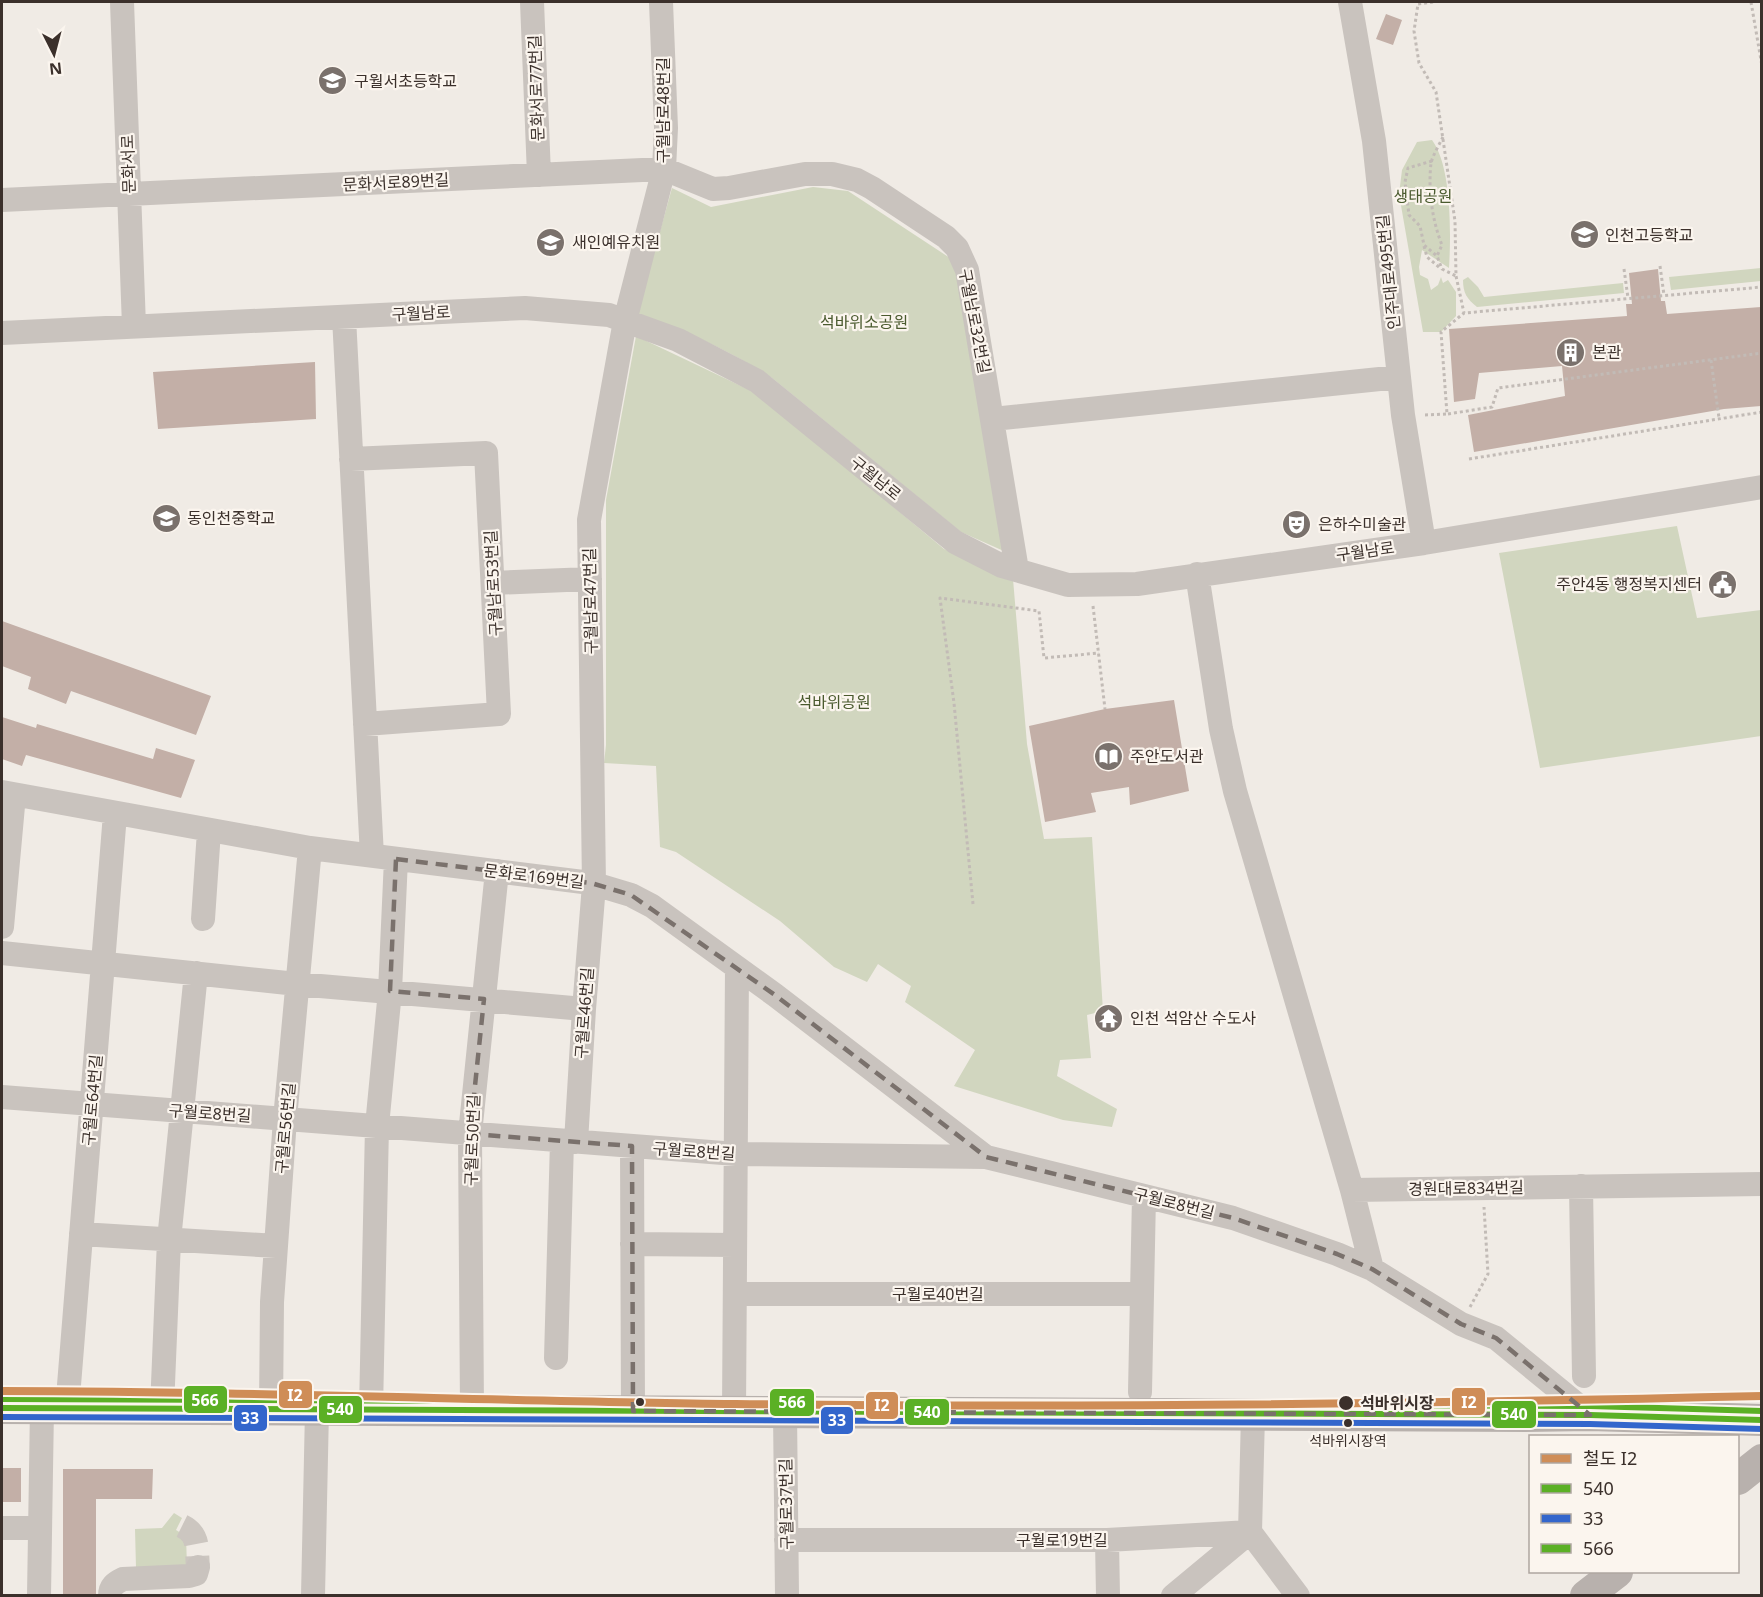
<svg xmlns="http://www.w3.org/2000/svg" width="1763" height="1597" font-family="'Noto Sans','Noto Sans KR',sans-serif">
	<rect width="100%" height="100%" fill="#f0ebe5"/>
	<path fill="#d1d6bf" d="M1432,140C1452,167 1451,234 1449,268L1422,250L1419,267L1420,275L1428,279L1431,290L1438,285L1441,277L1443,283L1448,280L1456,292V316L1441,332H1423L1399,194L1402,170L1417,142Z
		M813,187L848,191L950,258L959,274L1006,552L961,532L772,378C731,351 684,330 637,314L672,188L711,207Z
		M1761,268V281L1671,290L1669,277Z
		M1468,277L1478,287L1484,297L1623,283L1624,293L1477,307C1467,299 1463,293 1463,280Z
		M636,336L758,394L944,549L1013,579L1027,744L1044,839L1092,837L1103,1011L1087,1015L1091,1058L1060,1060L1057,1076L1117,1109L1112,1127L1063,1120L954,1086L975,1050L905,1002L911,986L878,964L867,982L834,967L780,921L676,852L660,847L656,766L604,763L606,745V500Z
		M1677,526L1697,618L1761,610V736L1540,768L1499,553Z
		M174,1513L182,1518L176,1530L186,1536L187,1567L136,1568L135,1529L162,1528Z"/>
	<path fill="#c3afa7" d="M1386,14L1402,20L1393,45L1376,39Z
		M1658,269L1661,301H1665L1667,314L1761,307V406L1724,409L1474,452L1468,415L1565,396L1562,366L1479,373L1475,399L1454,402L1449,329L1627,316L1626,304H1632L1629,273Z
		M315,362L316,419L158,429L153,372Z
		M2,621L211,696L196,735L71,691L66,704L28,689L31,677L2,666Z
		M1174,700L1189,791L1130,805L1129,787L1091,793L1096,812L1045,822L1029,726L1105,709Z
		M2,717L36,728L37,724L153,759L156,748L195,760L181,798L26,755L22,766L2,759Z
		M2,1468H21V1502H2Z
		M63,1469H153L152,1499H96V1596H63Z"/>
	<g fill="none" stroke-linecap="round" stroke-linejoin="round">
		<path stroke="#ccc6c0" stroke-width="24" stroke-dasharray="24 12" stroke-linecap="butt" d="M182,1526C200,1535 196,1548 198,1567"/>
		<path stroke="#c2bbb6" stroke-width="3" stroke-dasharray="3 3" stroke-linecap="butt" d="M1433,2L1418,4L1414,31L1419,63L1436,92L1455,221L1456,276L1464,313
			M1751,2L1762,66
			M1443,137C1439,145 1433,155 1431,163C1428,190 1432,220 1442,245L1437,256L1442,269L1456,276
			M1432,161L1408,168L1405,182L1409,215L1420,226L1424,245L1437,256
			M1424,246L1427,257L1440,268
			M1660,266L1664,295
			M1624,269L1628,298
			M1711,360L1719,418
			M1448,414L1492,407L1498,388L1762,353
			M1425,415L1447,414L1441,332L1464,313L1762,287
			M1469,459L1762,412
			M1093,606L1105,709
			M973,904L954,703L940,598L1039,611L1044,658L1099,653
			M1470,1307L1488,1274L1484,1207"/>
		<path stroke="#c9c3be" stroke-width="24" d="M122,2L134,326
			M532,2L539,175
			M1350,2L1374,141L1403,415L1424,543
			M2,200L664,169L713,189L729,188L805,174H832L857,180L872,188L946,237L957,248L967,270L1017,570
			M344,317L372,856
			M2,333L525,308L609,315L678,340L757,381L955,542L1002,566L1068,585L1137,584L1424,543L1762,487
			M993,419L1399,377
			M351,459L486,453L499,714L365,724
			M1197,574L1221,729L1235,791L1352,1190L1372,1269
			M493,583L590,579
			M2,792L310,848L591,883L631,895L652,906L775,995L986,1157
			M203,919L209,831
			M2,927L14,795
			M2,953L297,984L584,1009
			M2,1097L736,1154L986,1157L1233,1218L1337,1254L1372,1269L1461,1324L1496,1338L1590,1415
			M576,1142L584,1009L594,885L589,520L625,321L664,169L666,128L661,2
			M632,1146L633,1411
			M1581,1186L1584,1376
			M1352,1190L1762,1184
			M81,1234L276,1246
			M632,1244L735,1245
			M735,1294H1142
			M556,1358L562,1141
			M69,1385L115,814
			M1140,1392L1144,1196
			M162,1408L169,1240L196,973
			M271,1409L272,1302L276,1246L285,1119L310,848
			M371,1410L377,1126L390,991L396,859
			M472,1410L470,1134L497,871
			M734,1412L737,968
			M785,1412L787,1596
			M1253,1415L1250,1532L1298,1596
			M2,1528H40
			M786,1540H1107L1250,1532
			M1107,1540L1108,1596
			M39,1596L42,1408
			M110,1596C110,1586 115,1583 123,1579L189,1576L196,1574L198,1567
			M313,1596L317,1410
			M1173,1596L1250,1532"/>
		<path stroke="#b8b1ad" stroke-width="32" d="M2,1408L1525,1416L1590,1415L1762,1420
			M1738,1479L1762,1460
			M1586,1596L1617,1572"/>
		<defs>
			<path id="bus-1" d="M2,1408L1590,1415L1762,1420"/>
			<path id="bus-2" d="M2,1417L1590,1424L1762,1429"/>
			<path id="bus-3" d="M2,1399L1590,1406L1762,1411"/>
		</defs>
		<use href="#bus-1" stroke="#fbf5ee" stroke-width="10"/>
		<use href="#bus-2" stroke="#fbf5ee" stroke-width="10"/>
		<use href="#bus-3" stroke="#fbf5ee" stroke-width="10"/>
		<use href="#bus-1" stroke="#5bb025" stroke-width="6"/>
		<use href="#bus-2" stroke="#36c" stroke-width="6"/>
		<use href="#bus-3" stroke="#5bb025" stroke-width="6"/>
		<defs>
			<path id="rail-1" d="M2,1391C247,1391 491,1401 736,1404C1078,1408 1420,1404 1762,1396"/>
		</defs>
		<use href="#rail-1" stroke="#fbf5ee" stroke-width="12"/>
		<use href="#rail-1" stroke="#cf8d57" stroke-width="8"/>
	</g>
	<path fill="none" stroke="#7a716c" stroke-width="4.5" stroke-dasharray="12 8" stroke-linejoin="round" d="M396,859L591,883L631,895L775,995L986,1157L1233,1218L1337,1254L1372,1269L1461,1324L1496,1338L1590,1415L633,1411L632,1146L470,1134L484,999L390,991Z"/>
	<defs>
		<symbol id="school-disc" viewBox="-11 -11 22 22"><circle r="9.5" fill="#7a716c" stroke="#fbf5ee"/><path d="M0-5L7-2L0 1L-7-2ZM-4 1L0 2.5L4 1V4Q0 6-4 4Z" fill="#fff"/></symbol>
		<symbol id="building-disc" viewBox="-11 -11 22 22"><circle r="9.5" fill="#7a716c" stroke="#fbf5ee"/><path d="M-4-6H4V6H1V3H-1V6H-4ZM-2.5-4.3h1.7v1.8h-1.7ZM.8-4.3h1.7v1.8H.8ZM-2.5-1h1.7V.8h-1.7ZM.8-1h1.7V.8H.8Z" fill="#fff"/></symbol>
		<symbol id="theatre-disc" viewBox="-11 -11 22 22"><circle r="9.5" fill="#7a716c" stroke="#fbf5ee"/><path d="M-5-5.5Q0-4 5-5.5V0Q5 5 0 6Q-5 5-5 0ZM-3.3-2.5H-1v1.5H-3.3ZM1-2.5H3.3v1.5H1ZM-2.8 1Q0 5.5 2.8 1Z" fill="#fff"/></symbol>
		<symbol id="civic-disc" viewBox="-11 -11 22 22"><circle r="9.5" fill="#7a716c" stroke="#fbf5ee"/><path d="M-.6-6.5H3V-4.5H.6V-3L4-1V1h2V6H-6V1h2V-1L-.6-3ZM-1.2 2.5V6h2.4V2.5Z" fill="#fff"/></symbol>
		<symbol id="library-disc" viewBox="-11 -11 22 22"><circle r="9.5" fill="#7a716c" stroke="#fbf5ee"/><path d="M-6-4Q-3-5.5-.7-3.5V5Q-3 3-6 4ZM6-4Q3-5.5 .7-3.5V5Q3 3 6 4Z" fill="#fff"/></symbol>
		<symbol id="temple-disc" viewBox="-11 -11 22 22"><circle r="9.5" fill="#7a716c" stroke="#fbf5ee"/><path d="M0-6L5-2H3V0L6.5 2.5H4V6H1.5V3h-3V6H-4V2.5H-6.5L-3 0V-2H-5Z" fill="#fff"/></symbol>
	</defs>
	<g fill-rule="evenodd">
		<use href="#school-disc" x="316" y="64" width="33" height="33"/>
		<use href="#school-disc" x="1568" y="218" width="33" height="33"/>
		<use href="#school-disc" x="534" y="226" width="33" height="33"/>
		<use href="#building-disc" x="1554" y="336" width="33" height="33"/>
		<use href="#school-disc" x="150" y="502" width="33" height="33"/>
		<use href="#theatre-disc" x="1280" y="508" width="33" height="33"/>
		<use href="#civic-disc" x="1706" y="568" width="33" height="33"/>
		<use href="#library-disc" x="1092" y="740" width="33" height="33"/>
		<use href="#temple-disc" x="1092" y="1002" width="33" height="33"/>
	</g>
	<g fill="#3b302b" stroke="#fbf5ee" stroke-width="2">
		<circle cx="640" cy="1402" r="5"/>
		<circle cx="1346" cy="1403" r="8"/>
		<circle cx="1348" cy="1423" r="5"/>
	</g>
	<g text-anchor="middle" dominant-baseline="central" stroke-width="4.5" stroke-linejoin="round" paint-order="stroke">
		<g font-size="14" fill="#3b302b" stroke="#fbf5ee">
			<text x="1348" y="1440">석바위시장역</text>
		</g>
		<g font-size="16" fill="#3b302b" stroke="#fbf5ee" text-anchor="start">
			<text x="354" y="81">구월서초등학교</text>
			<text x="1605" y="235">인천고등학교</text>
			<text x="572" y="242">새인예유치원</text>
			<text x="1592" y="352">본관</text>
			<text x="187" y="518">동인천중학교</text>
			<text x="1318" y="524">은하수미술관</text>
			<text x="1702" y="584" text-anchor="end">주안4동 행정복지센터</text>
			<text x="1130" y="756">주안도서관</text>
			<text x="1130" y="1018">인천 석암산 수도사</text>
		</g>
		<g font-size="16" fill="#3b302b" stroke="#fbf5ee">
			<text transform="translate(536 88) rotate(-92)">문화서로77번길</text>
			<text transform="translate(663 110) rotate(-90)">구월남로48번길</text>
			<text transform="translate(128 164) rotate(-92)">문화서로</text>
			<text transform="translate(396 182) rotate(-3)">문화서로89번길</text>
			<text transform="translate(1388 272) rotate(-96)">인주대로495번길</text>
			<text transform="translate(421 313) rotate(-3)">구월남로</text>
			<text transform="translate(975 321) rotate(79)">구월남로32번길</text>
			<text transform="translate(876 478) rotate(39)">구월남로</text>
			<text transform="translate(1365 551) rotate(-8)">구월남로</text>
			<text transform="translate(493 583) rotate(-93)">구월남로53번길</text>
			<text transform="translate(590 601) rotate(-91)">구월남로47번길</text>
			<text transform="translate(534 876) rotate(7)">문화로169번길</text>
			<text transform="translate(584 1013) rotate(-86)">구월로46번길</text>
			<text transform="translate(92 1100) rotate(-85)">구월로64번길</text>
			<text transform="translate(210 1113) rotate(4)">구월로8번길</text>
			<text transform="translate(285 1128) rotate(-85)">구월로56번길</text>
			<text transform="translate(472 1140) rotate(-88)">구월로50번길</text>
			<text transform="translate(694 1151) rotate(4)">구월로8번길</text>
			<text transform="translate(1466 1188) rotate(-1)">경원대로834번길</text>
			<text transform="translate(1174 1203) rotate(14)">구월로8번길</text>
			<text x="938" y="1294">구월로40번길</text>
			<text transform="translate(786 1504) rotate(-91)">구월로37번길</text>
			<text x="1062" y="1540">구월로19번길</text>
		</g>
		<g font-size="16" fill="#4a5a2e" stroke="#fbf5ee">
			<text x="1423" y="196">생태공원</text>
			<text x="864" y="322">석바위소공원</text>
			<text x="834" y="702">석바위공원</text>
		</g>
		<g font-size="16" font-weight="bold" fill="#3b302b" stroke="#fbf5ee" text-anchor="start">
			<text x="1360" y="1403">석바위시장</text>
		</g>
	</g>
	<g stroke="#fbf5ee" stroke-width="2">
		<rect x="278" y="1380" width="35" height="29" rx="6" fill="#cf8d57"/>
		<rect x="183" y="1385" width="45" height="29" rx="6" fill="#5bb025"/>
		<rect x="1451" y="1387" width="35" height="29" rx="6" fill="#cf8d57"/>
		<rect x="769" y="1388" width="46" height="29" rx="6" fill="#5bb025"/>
		<rect x="865" y="1391" width="34" height="29" rx="6" fill="#cf8d57"/>
		<rect x="318" y="1395" width="45" height="29" rx="6" fill="#5bb025"/>
		<rect x="904" y="1398" width="46" height="28" rx="6" fill="#5bb025"/>
		<rect x="1491" y="1400" width="46" height="29" rx="6" fill="#5bb025"/>
		<rect x="233" y="1404" width="35" height="28" rx="6" fill="#36c"/>
		<rect x="820" y="1406" width="34" height="29" rx="6" fill="#36c"/>
	</g>
	<g font-size="16" text-anchor="middle" font-weight="bold" fill="#fff">
		<text x="295" y="1401">I2</text>
		<text x="205" y="1406">566</text>
		<text x="1469" y="1408">I2</text>
		<text x="792" y="1408">566</text>
		<text x="882" y="1411">I2</text>
		<text x="340" y="1415">540</text>
		<text x="927" y="1418">540</text>
		<text x="1514" y="1420">540</text>
		<text x="250" y="1424">33</text>
		<text x="837" y="1426">33</text>
	</g>
	<rect width="1763" height="1597" fill="none" stroke="#3b302b" stroke-width="6"/>
	<rect x="1529" y="1435" width="210" height="138" fill="#fbf5ee" stroke="#aea6a0" stroke-width="1.5"/>
	<rect x="1541" y="1454" width="30" height="9" fill="#cf8d57" stroke="#aea6a0" stroke-width="1.5"/>
	<text x="1583" y="1465" font-size="18" fill="#3b302b">철도 I2</text>
	<rect x="1541" y="1484" width="30" height="9" fill="#5bb025" stroke="#aea6a0" stroke-width="1.5"/>
	<text x="1583" y="1495" font-size="18" fill="#3b302b">540</text>
	<rect x="1541" y="1514" width="30" height="9" fill="#3366cc" stroke="#aea6a0" stroke-width="1.5"/>
	<text x="1583" y="1525" font-size="18" fill="#3b302b">33</text>
	<rect x="1541" y="1544" width="30" height="9" fill="#5bb025" stroke="#aea6a0" stroke-width="1.5"/>
	<text x="1583" y="1555" font-size="18" fill="#3b302b">566</text>
	<g transform="translate(54 54) rotate(174)" stroke="#fbf5ee" stroke-width="4.5" paint-order="stroke">
	<path d="M0-4.5L10 22L0 15L-10 22Z" fill="#3b302b"/>
	<text y="-9" font-size="16" font-weight="bold" text-anchor="middle" fill="#3b302b">N</text>
	</g>
</svg>
